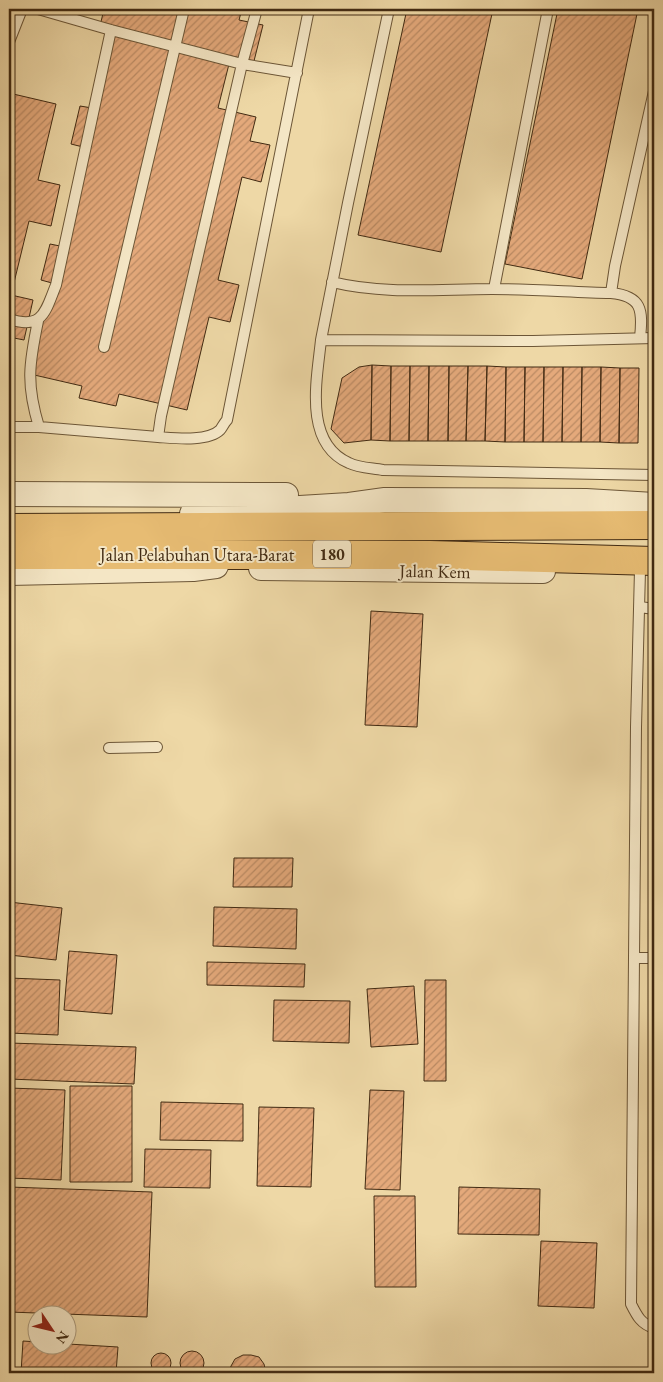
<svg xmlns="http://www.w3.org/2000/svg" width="663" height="1382" font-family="'EB Garamond',serif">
	<defs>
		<pattern id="building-hatch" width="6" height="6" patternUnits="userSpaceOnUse" patternTransform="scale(1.25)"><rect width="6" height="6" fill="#e4a97b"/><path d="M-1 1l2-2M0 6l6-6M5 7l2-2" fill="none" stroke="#ba8a63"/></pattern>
	</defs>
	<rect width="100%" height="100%" fill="#eed8a6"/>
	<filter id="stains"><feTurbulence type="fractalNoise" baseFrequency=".004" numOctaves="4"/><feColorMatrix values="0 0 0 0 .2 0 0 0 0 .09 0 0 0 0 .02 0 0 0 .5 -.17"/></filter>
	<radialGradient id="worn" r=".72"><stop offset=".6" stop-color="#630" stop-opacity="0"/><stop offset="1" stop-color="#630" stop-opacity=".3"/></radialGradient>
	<path fill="url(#building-hatch)" stroke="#412a12" d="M104,9H242L239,20L263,25L254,61L231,56L218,108L256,117L250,141L270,145L261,182L242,177L218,280L239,285L230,322L209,317L187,410L119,394L116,406L79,398L82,386L30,374L52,283L41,280L50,244L60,246L83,147L71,144L80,106L92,108L111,28L100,26Z
		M407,9H493L441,252L358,235Z
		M558,9H638L582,279L505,264Z
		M9,93L56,104L38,180L60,185L51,226L29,221L11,295L33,300L24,340L9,337Z
		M372,365L371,440L344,443L331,429L342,378L359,367Z
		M372,365L391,366L390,441L371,440Z
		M391,366H410L409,441H390Z
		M410,366H429L428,441H409Z
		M429,366H449L448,441H428Z
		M449,366H468L466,441H448Z
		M468,366H487L485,441H466Z
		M487,366L506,367L505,442L485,441Z
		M506,367H525L524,442H505Z
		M525,367H544L543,442H524Z
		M544,367H563L562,442H543Z
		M563,367H582L581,442H562Z
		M582,367H601L600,442H581Z
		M601,367L620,368L619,443L600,442Z
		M620,368H639L638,443H619Z
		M371,611L423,614L417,727L365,725Z
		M652,695H654V719H651Z
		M651,719H654V743H651Z
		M651,743H654V767H651Z
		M651,767H654V792H651Z
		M651,792H654V816H651Z
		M651,816H654V841H651Z
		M651,841H654V865H651Z
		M234,858H293L292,887H233Z
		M651,865H654V889H651Z
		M651,889H654V913H650Z
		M9,902L62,908L56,960L9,955Z
		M214,907L297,909L296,949L213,946Z
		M650,913H654V938H650Z
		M69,951L117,955L112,1014L64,1010Z
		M207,962L305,964L304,987L207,985Z
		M9,978L60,980L58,1035L9,1033Z
		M651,978H654V1002H651Z
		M425,980H446V1081H424Z
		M414,986L418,1044L371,1047L367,989Z
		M274,1000L350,1001L349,1043L273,1041Z
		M651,1002H654V1025H651Z
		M651,1025H654V1049H651Z
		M9,1043L136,1047L134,1084L9,1079Z
		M651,1049H654V1073H651Z
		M651,1073H654V1097H651Z
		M70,1086H132V1182H70Z
		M9,1088L65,1090L61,1180L9,1178Z
		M370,1090L404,1091L400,1190L365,1189Z
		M651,1097H654V1121H651Z
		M161,1102L243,1104V1141L160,1140Z
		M259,1107L314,1108L311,1187L257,1186Z
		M651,1121H654V1145H650Z
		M650,1145H654V1169H650Z
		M145,1149L211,1150L210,1188L144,1187Z
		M650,1169H654V1193H650Z
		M9,1187L152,1192L147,1317L9,1312Z
		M459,1187L540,1189L539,1235L458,1234Z
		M650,1193H654V1217H650Z
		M374,1196H415L416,1287H375Z
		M650,1217H654V1240H650Z
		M650,1240H654V1265H650Z
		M541,1241L597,1243L594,1308L538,1306Z
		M23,1341L38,1342V1344H68L118,1347L116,1373H21Z
		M180 1363a12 12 0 1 1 24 0a12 12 0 1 1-24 0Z
		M151 1363a10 10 0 1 1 20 0a10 10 0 1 1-20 0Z
		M243,1355H251L259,1357L264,1364L266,1373H229L231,1366L235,1359Z
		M421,1369L422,1373H353Z"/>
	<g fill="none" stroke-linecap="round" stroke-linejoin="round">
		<defs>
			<path id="service" d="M38,9L111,30L242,64L297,73
				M257,9L242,64L161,416L158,437C174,438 208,442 220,430C222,428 224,423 227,420L309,9
				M9,42L22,9
				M332,282C385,295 439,289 492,289C532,289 571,292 611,293
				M494,289L548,9
				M9,319C43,330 45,312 56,285L111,30
				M38,321C29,364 26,384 39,427L158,437
				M640,338C643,310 642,296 611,293L615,266L654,91
				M654,338L533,341L321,340C317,379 303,443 349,463C359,468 373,468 383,470L654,475
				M321,340L348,203L389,9
				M104,347L184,9
				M9,427H39
				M640,570L636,727L631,1304C637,1316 641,1324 654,1328
				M640,607L654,609
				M109,748L157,747
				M634,958H654"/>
			<path id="tertiary" d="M9,494L286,495
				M192,514L220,513L349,505L385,500L586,501L654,505
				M261,568L543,571
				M9,573L193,569L216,566"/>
			<path id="primary" d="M9,528L654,525
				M9,555H430L654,561"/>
		</defs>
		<use href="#service" stroke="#6c5637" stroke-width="12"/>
		<use href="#tertiary" stroke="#6c5637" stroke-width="26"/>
		<use href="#primary" stroke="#412a12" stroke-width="30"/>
		<use href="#service" stroke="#f4e6c5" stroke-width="10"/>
		<use href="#tertiary" stroke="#f4e6c5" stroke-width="24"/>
		<use href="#primary" stroke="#e7bc73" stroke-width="28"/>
	</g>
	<g text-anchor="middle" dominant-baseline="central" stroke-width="4" stroke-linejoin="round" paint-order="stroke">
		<rect fill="#f4e6c5" stroke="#776248" stroke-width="1" x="313" y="540.5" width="38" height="27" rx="4"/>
		<g font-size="16" font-weight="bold" fill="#412a12">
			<text x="332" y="554">180</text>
		</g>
		<g font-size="18" fill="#412a12" stroke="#f4e6c5">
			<text x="197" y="554">Jalan Pelabuhan Utara-Barat</text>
			<text transform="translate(435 571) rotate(1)">Jalan Kem</text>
		</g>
	</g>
	<rect width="663" height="1382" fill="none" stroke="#eed8a6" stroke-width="30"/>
	<rect x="10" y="10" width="643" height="1362" fill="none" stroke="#412a12" stroke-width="2.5"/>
	<rect x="15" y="15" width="633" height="1352" fill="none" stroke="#412a12"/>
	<g transform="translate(52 1330) rotate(125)"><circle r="24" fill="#f4e6c5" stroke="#ac9b7d"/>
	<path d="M0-4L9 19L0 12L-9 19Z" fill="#8f2418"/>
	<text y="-8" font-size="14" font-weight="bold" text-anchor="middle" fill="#412a12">N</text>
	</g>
	<rect width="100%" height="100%" filter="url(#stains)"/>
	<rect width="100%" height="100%" fill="url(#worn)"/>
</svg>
